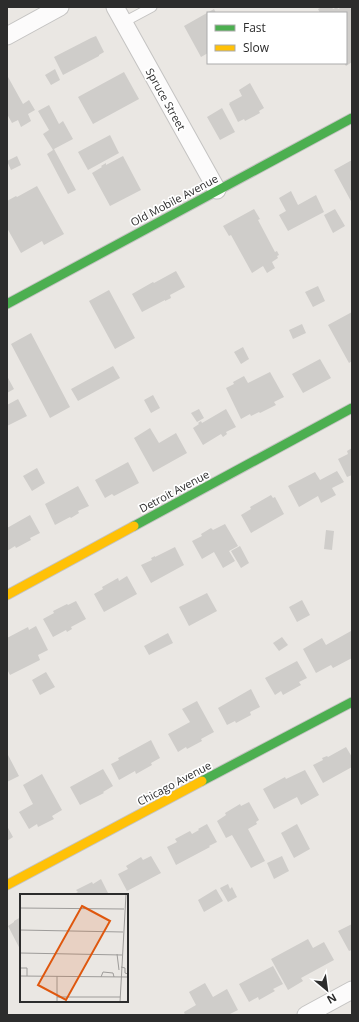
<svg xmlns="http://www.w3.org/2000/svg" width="359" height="1022" font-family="'Open Sans',sans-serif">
	<rect width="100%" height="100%" fill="#eae7e3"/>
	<path fill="#cfcdca" d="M322,7H332L333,9L337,7L338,9L342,7H350L351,9L352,8V62L346,66L344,63H346V13H320L318,9Z
		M214,9L216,13H208V53L201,57L184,26Z
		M96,36L104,52L99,55V56L63,75L54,57L91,38Z
		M55,69L60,80L51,85L45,75Z
		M124,72L139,99L93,124L78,97Z
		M8,77L23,104L29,100L35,110L28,114L31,121L21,127L18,120L12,123L7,114V78Z
		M250,83L264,108L259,111L260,113L245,121L244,119L238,122L229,104H230L229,103L242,96L239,90Z
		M49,105L59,124L63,121L73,139L54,149L76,190L68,194L47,154L53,150L43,134L49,130L38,111Z
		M222,108L235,132L220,140L207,117Z
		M110,135L119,153L88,170L78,152Z
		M17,156L21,165L11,170L7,161Z
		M123,156L141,190L110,206L92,173L102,167L101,166L106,163V165Z
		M352,160V203L334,170Z
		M37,186L64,234L44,245L42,241L21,253L7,228V201L16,196L17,197Z
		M291,191L298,205L316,195L324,212L288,231L279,215L286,211L279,198Z
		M254,209L260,219L258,220L275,252L277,251L279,255L277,256L278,258L272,262L275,268L267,273L263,266L252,273L231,235L229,236L223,226Z
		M335,209L345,226L333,233L324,215Z
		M176,271L185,287L170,295L171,298L165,301V300L142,312L132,294L153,282L154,283Z
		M318,286L325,301L313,307L305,292Z
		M109,290L135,338L115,349L89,301Z
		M352,312V361L349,363L328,325Z
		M302,324L306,333L293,339L289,330Z
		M31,333L70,407L50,418L11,344Z
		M243,347L249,359L241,364L234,352Z
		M320,359L331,378L303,393L292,374Z
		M113,366L120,378L78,401L71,389Z
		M270,372L284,397L274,402L276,405L260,413L259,412L251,416L250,414L241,419L226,388L234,384L233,382L244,376L248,383Z
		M7,376L14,389L7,393Z
		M153,395L160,408L151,413L144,400Z
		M18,399L27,416L7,426V405Z
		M199,409L204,418L197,422L191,413Z
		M226,409L236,427L226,432L227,434L223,437L221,434L203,445L193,428L199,424L198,423L201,421L202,423Z
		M150,428L159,443L176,433L187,453L153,472L134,438Z
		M352,448V475L347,477L338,459L348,454L347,451Z
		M128,462L139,483L114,496L112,494L105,498L95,480Z
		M37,468L45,483L32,491L23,476Z
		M337,471L344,482L332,488L336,495L321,503L318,496L299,507L288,486L315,472L320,480Z
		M78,486L89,506L78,511L79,513L71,518L70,517L55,525L45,504Z
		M271,495L273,498L275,497L284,514L251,533L241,515L251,509L250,507Z
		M30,515L40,533L30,538L31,540L16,548L15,546L7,551V528Z
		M225,524L238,546L229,551L235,561L223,568L214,552L202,559L192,541L202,536L201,534L211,528L213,530Z
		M326,530L334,531L332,550L324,549Z
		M240,546L249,563L241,568L231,551Z
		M175,547L184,565L151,583L141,565L152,560L151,558L155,556V557Z
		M127,576L137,594L104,612L94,594L103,589L102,587L118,578L119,581Z
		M207,593L217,611L189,626L179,607Z
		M302,600L310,615L297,622L289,607Z
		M76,601L86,619L71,627L72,629L67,632L66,630L53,637L43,619L54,613L53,611L67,604L68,605Z
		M36,626L48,650L38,655L40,660L10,675L7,669V638L28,627L29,630Z
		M351,631L352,658L333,668L331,665L316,673L303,649L322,638L326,645Z
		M168,633L173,643L149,655L144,646Z
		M282,637L288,645L279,651L273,643Z
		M297,661L307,678L299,682L301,685L283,695L281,691L275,695L265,678Z
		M46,672L55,687L40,695L32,680Z
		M251,689L260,707L250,712L251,715L236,723L235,721L227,725L218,708Z
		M197,701L214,732L201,739L202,741L187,749L186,747L178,752L168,734L190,722L182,709Z
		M151,740L160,758L151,763L152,765L136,774L135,771L119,780L111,764L119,760L118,758Z
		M346,747L352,757V767L323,783L313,765L323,760L322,758L327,756L328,757Z
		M8,755L19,776L7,782V756Z
		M103,769L113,786L103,792L104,793L80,805L70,787Z
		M305,770L319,795L301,805L297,797L274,809L263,789L285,777L286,779Z
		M42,774L62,810L52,816L54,819L38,827L37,824L29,829L19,812L33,804L23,785Z
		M249,802L259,820L256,822L257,824L248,829L265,861L251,868L232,835L226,838L217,821L226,815L225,813L240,804L241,806Z
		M207,824L217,842L209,846L210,847L176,865L167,847L177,842L175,839L190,831L192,834L199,830L198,829Z
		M297,824L310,849L294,858L281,833Z
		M7,826L13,837L7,841Z
		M151,856L161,873L127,891L118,874L128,869L126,866L141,857L143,860Z
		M282,856L289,871L274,879L267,863Z
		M101,879L109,895H72L78,892L76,890L92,882L93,884Z
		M228,884L230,889L232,887L237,897L228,902L220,888Z
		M216,889L223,901L204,912L198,900Z
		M21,917V951L8,926L14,922V921Z
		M352,924V950L349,951L338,931Z
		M308,939L313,948L324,942L334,960L301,978L303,981L288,990L271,959Z
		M273,966L283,984L273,989L275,991L259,1000L258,997L249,1002L239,984Z
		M205,983L213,997L227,989L238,1010L228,1015H185L184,1012L196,1005L189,992Z"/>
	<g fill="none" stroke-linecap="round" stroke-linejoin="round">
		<defs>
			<path id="lane" d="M124,22L152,7"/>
			<path id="street" d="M115,7L217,190
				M7,36L60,7
				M306,1015L352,990"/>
			<path id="fast" d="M7,304L352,118
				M134,526L352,408
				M202,781L352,702"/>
			<path id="slow" d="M7,595L134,526
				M7,885L202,781"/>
		</defs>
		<use href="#lane" stroke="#c4c3c2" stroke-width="11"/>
		<use href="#street" stroke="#c4c3c2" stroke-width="19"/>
		<use href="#fast" stroke="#c4c3c2" stroke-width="11"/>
		<use href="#slow" stroke="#c4c3c2" stroke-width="11"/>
		<use href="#lane" stroke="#fcfbfb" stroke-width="9"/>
		<use href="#street" stroke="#fcfbfb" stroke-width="17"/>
		<use href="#fast" stroke="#4caf50" stroke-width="9"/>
		<use href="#slow" stroke="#ffc107" stroke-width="9"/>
	</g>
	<g text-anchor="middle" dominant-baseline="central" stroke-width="3.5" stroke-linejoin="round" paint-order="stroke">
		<g font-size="11" fill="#2c2c2c" stroke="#fff">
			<text transform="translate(166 99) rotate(61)">Spruce Street</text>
			<text transform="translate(174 200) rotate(-28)">Old Mobile Avenue</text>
			<text transform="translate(174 491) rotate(-28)">Detroit Avenue</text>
			<text transform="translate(174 783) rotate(-28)">Chicago Avenue</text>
		</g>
	</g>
	<g transform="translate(20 894)">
		<rect width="108" height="108" fill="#eae7e3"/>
		<path fill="none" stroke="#9e9c9a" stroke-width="1" d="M0,14L104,15M0,36L103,38M0,59L102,61M97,60L99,76M101,73L105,74V79L108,80M0,74H7V82M0,82L108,83M37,82V108M81,83L83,78L93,79L94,83M37,103H100M100,108L106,0"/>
		<path fill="#df570e" fill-opacity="0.15" stroke="#df570e" stroke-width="2" d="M62,12L90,27L46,106L18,91Z"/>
		<rect width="108" height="108" fill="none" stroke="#2c2c2c" stroke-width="2"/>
	</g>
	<rect width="359" height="1022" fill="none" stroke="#2c2c2c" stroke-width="16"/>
	<rect x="207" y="12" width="140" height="52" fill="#ffffff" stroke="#ababab"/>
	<rect x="215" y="25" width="20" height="6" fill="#4caf50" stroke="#ababab"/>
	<text x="243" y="32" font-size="12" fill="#2c2c2c">Fast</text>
	<rect x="215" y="45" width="20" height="6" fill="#ffc107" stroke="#ababab"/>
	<text x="243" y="52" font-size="12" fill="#2c2c2c">Slow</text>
	<g transform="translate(327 990) rotate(151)" stroke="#ffffff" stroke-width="3" paint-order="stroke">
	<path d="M0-3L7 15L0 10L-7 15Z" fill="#2c2c2c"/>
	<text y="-6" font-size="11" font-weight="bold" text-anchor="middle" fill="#2c2c2c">N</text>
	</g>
</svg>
